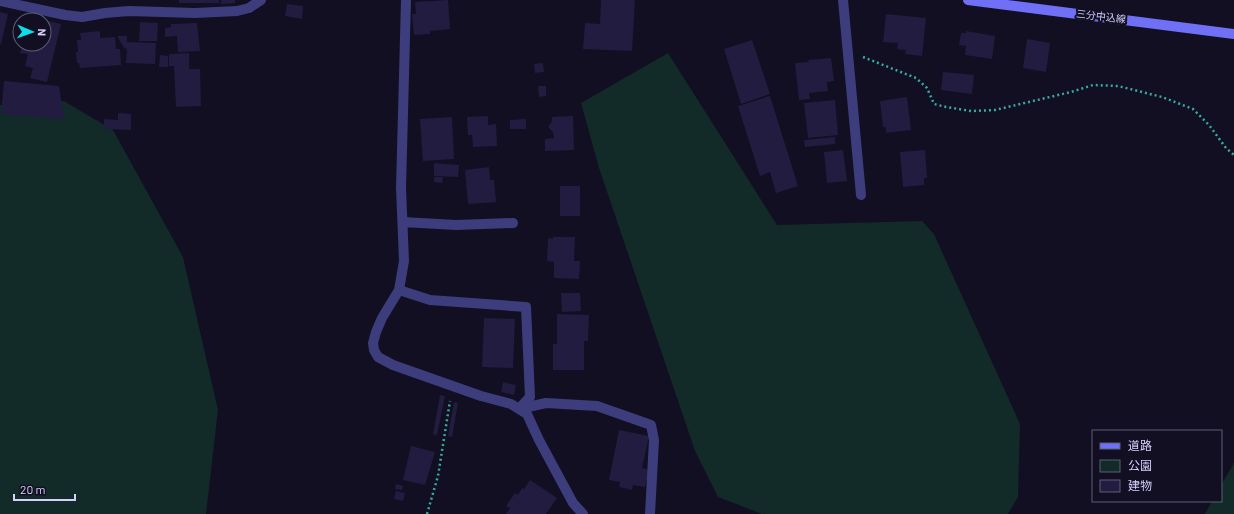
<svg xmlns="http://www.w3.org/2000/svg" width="1234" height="514" font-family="Barlow,'Noto Sans JP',sans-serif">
	<rect width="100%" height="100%" fill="#110f21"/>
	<path fill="#122a28" d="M668,53L777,225L922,221L934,234L1020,424L1018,497L1008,514H762L718,497L695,451L599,168L581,103Z
		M64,101L113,130L183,257L218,410L206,514H0V105Z
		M1234,463V514H1205L1212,501H1221V485Z"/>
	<path fill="#221c40" d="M179,0H219V3H179Z
		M221,0H235V3L221,4Z
		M448,0L450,29L430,31V34L414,35L412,14H416L415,2Z
		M601,0H635L632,51L583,49L585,23L600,24Z
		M287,4L303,6L302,19L285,16Z
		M0,12L8,14L1,44H0Z
		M886,14L926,18L922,56L905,54L906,50L897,49L898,43L883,42Z
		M28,16L42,19V20H27Z
		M44,20L61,24L47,82L30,78L33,68L25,66L28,54L20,53L23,44H44Z
		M140,22L158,23L157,41H139Z
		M197,23L200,51L178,52L177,36L165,37V28L171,27V24Z
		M100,31V38L115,37L116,49H120L121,65L80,68L79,63H77L76,52H78L77,40H81L80,33Z
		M966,31L995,36L992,59L965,55L966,46L959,45L961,33H966Z
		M117,36H127V42L156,43L155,64L126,63L127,49L124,48Z
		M1027,39L1050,43L1046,72L1023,68Z
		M752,40L770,94L741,104L724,49Z
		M189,53V69H200L201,106L176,107L174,66H169V54Z
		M160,55L168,56V67H159Z
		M831,58L834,81L827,82L828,91L809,93L810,99L799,100L795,63L809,62L808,60Z
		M543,63L544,72L535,73L534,64Z
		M943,72L974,75L972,94L941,90Z
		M4,81L59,86L64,119L1,114Z
		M538,86H546V96L539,97Z
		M770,96L798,186L776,193L770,172L760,176L738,106Z
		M907,97L911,130L886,133V127H883L880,101Z
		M835,100L838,135L808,138L804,103Z
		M118,113L131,114V130L104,129V119L118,120Z
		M488,116V125L496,124L497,146L473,147L472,135H468L467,117Z
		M573,116L574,150L545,151V139L554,138L553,132L549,128V125L552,122V117Z
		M452,117L454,159L423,161L420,119Z
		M526,119V129H510V120Z
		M835,137V144L805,147L804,140Z
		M843,150L847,181L827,183L824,152Z
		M925,150L927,178H924V185L903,187L900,152Z
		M434,163L459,165L458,177L434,176Z
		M489,167L490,180H494L496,202L468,204L465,170Z
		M434,177H443L442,183L434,182Z
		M560,186H580V216H560Z
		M553,237H575L574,261H580L579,279L554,278V262L547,261L548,238L553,239Z
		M561,293H580L581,311L562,312Z
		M557,314L589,315L588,341H584V370H553V344H557Z
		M484,318L515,319L513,368L482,367Z
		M503,382L516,385L514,395L501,392Z
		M440,395L445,396L437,435L433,434Z
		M454,402L458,403L452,437L448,436Z
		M619,430L649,436L642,468L649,470L645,487L633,485L632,490L619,487L620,482L609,480Z
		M411,446L435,452L425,485L403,480Z
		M530,480L557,498L546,514H506L510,508L506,506L515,493L518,495L522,488L524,489Z
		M396,484L403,486L402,490L395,489Z
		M396,491L405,493L403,501L394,499Z"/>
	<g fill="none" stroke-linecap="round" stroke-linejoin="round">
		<path stroke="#36aca0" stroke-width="2.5" stroke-dasharray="2 3" stroke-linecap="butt" d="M863,57L916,78L927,88L934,104L946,107L971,111L995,110L1071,92L1093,85L1118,86L1162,97L1193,109L1209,125L1226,148L1234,155
			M427,514L438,476L450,401"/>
		<path stroke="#3d3d7d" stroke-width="10" d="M406,0L401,188L404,261L399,290L382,318L376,332L373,343L374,350L378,357L393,365L481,396L511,404L527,414L539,440L573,503L583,514
			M843,0L861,195
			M0,1L65,15L82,17L105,13L129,11L195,13L237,11L249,8L261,0
			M403,222L456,225L513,223
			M399,290L430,300L526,307L530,397L519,409
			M519,409L546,403L597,406L651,425L654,440L650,514"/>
		<path stroke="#6f70f6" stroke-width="10" d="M968,0L1234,34"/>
	</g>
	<g text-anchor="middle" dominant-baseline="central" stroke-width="4" stroke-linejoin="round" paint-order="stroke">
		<g font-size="10" fill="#d5d1fc" stroke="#110f21">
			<text transform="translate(1101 16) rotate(7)">三分中込線</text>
		</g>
	</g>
	<rect x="1092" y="430" width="130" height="72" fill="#110f21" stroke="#5f5d79"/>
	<rect x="1100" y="443" width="20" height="6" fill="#6f70f6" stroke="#5f5d79"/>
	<text x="1128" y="450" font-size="12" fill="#d5d1fc">道路</text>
	<rect x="1100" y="460" width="20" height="12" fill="#122a28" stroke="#5f5d79"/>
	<text x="1128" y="470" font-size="12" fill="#d5d1fc">公園</text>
	<rect x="1100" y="480" width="20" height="12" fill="#221c40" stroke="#5f5d79"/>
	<text x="1128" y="490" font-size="12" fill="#d5d1fc">建物</text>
	<g transform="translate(32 32) rotate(92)"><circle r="19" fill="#110f21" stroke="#5f5d79"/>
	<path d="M0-3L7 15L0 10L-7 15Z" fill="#0fddea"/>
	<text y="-6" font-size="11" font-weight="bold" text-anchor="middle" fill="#d5d1fc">N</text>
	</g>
	<path d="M14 494v6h61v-6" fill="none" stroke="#d5d1fc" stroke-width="2"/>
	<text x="20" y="494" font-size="12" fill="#d5d1fc" stroke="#110f21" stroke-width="3" paint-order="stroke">20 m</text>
</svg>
